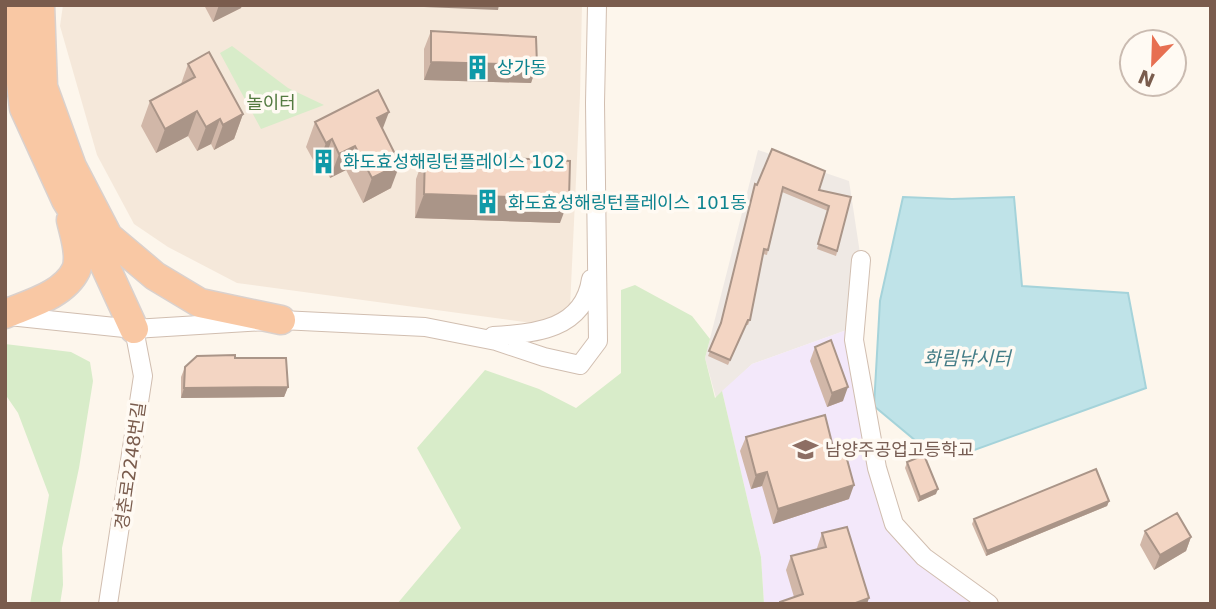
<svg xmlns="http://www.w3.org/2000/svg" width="1216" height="609" font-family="'DejaVu Sans','Noto Sans KR',sans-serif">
	<rect width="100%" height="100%" fill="#fdf6ec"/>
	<path fill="#f5e8da" d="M63,5H582L580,95L570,307L551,321L532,323L237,283L168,247L134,224L97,155L60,26Z"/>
	<path fill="#efe9e4" d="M758,150L849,181L861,260L855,327L752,364L716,398L705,358Z"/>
	<path fill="#f3e8fa" d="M855,327L894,524L989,604H764L761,557L722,391L752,364Z"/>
	<path fill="#d8ecc9" d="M232,46L288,88L324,105L261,129L220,53Z
		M635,285L692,316L710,339L705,358L715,398L722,391L761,557L764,604H397L461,528L417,448L485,370L539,389L576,408L621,373V290Z
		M5,344L71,352L90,362L93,381L79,468L62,548L63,585L60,604H30L49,495L18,413L5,394Z"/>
	<path fill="#bfe3e8" stroke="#a5d3da" stroke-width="2" d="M903,197L952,199L1014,197L1022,286L1128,293L1146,388L966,453L922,446L874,406L880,301Z"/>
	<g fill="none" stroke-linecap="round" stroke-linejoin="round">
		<defs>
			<path id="minor" d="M861,260L854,340L877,468L894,524L924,557L989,604
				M9,316L134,329L281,320L425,327L496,341L544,357L580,365L598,341L595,103L597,5
				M493,336C535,334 584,329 591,279
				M108,604L143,376L134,329"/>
			<path id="trunk" d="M15,5V33L24,108L66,200L100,255L134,329
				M40,5L43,87L72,167L111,242
				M110,238L155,276L200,303L281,320
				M5,314C29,304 64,295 76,270C82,255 74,234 71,220"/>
		</defs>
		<use href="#minor" stroke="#d1beb0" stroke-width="20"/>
		<use href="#trunk" stroke="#dad1cd" stroke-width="31"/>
		<use href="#minor" stroke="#fff" stroke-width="18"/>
		<use href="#trunk" stroke="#f9c8a4" stroke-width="28"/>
	</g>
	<path fill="#d1b7a8" d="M204,5H242L241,8L213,22Z
		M431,31L537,65L531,83L424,80V49Z
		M188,64L243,114L234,139L214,150L211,144L197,151L188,136L156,153L141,126L150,101L181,84Z
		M315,122L382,130L391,188L363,203L346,170L330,178L323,164L317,167L306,147Z
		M425,154L560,223L415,218L416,179Z
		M755,184L819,190L851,197L836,256L817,249L828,211L782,192L768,250L767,255L763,254L750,320L748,325H746L728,365L708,356L720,327Z
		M815,347L843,401L827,407L810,361Z
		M235,358L288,387L284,397L181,398V377L185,367Z
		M746,437L835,455L849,499L773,524L762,486L751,489L740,451Z
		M907,462L936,494L918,502L905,468Z
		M1109,501L1107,506L986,556L972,524L974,519Z
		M1145,531L1191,537L1186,551L1154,570L1140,545Z
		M822,533L867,604H779L780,602L794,597L786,570L791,556L817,549V548Z"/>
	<path fill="#aa9588" d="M219,5H242L241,8L213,22Z
		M425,5H499L498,10L424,7Z
		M431,62L537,65L531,83L424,80Z
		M197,111L188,136L156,153L165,129Z
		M389,112L380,136L377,118Z
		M243,114L234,139L214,150L223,125Z
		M220,119L211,144L197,151L206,127Z
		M332,139L323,164L317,167L326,143Z
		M355,146L346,170L330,178L339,154Z
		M400,164L391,188L363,203L372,178Z
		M424,194L569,199L560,223L415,218Z
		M288,387L284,397L181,398L184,388Z
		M848,387L843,401L827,407L832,393Z
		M767,472L762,486L751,489L756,475Z
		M854,485L849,499L773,524L778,509Z
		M938,489L936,494L918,502L920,497Z
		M1109,501L1107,506L986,556L987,551Z
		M1191,537L1186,551L1154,570L1160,555Z
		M869,598L867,604H853Z"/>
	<path fill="#f3d5c3" stroke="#aa9588" stroke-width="2" d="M431,31L536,37L537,65L431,62Z
		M209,52L243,114L223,125L220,119L206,127L197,111L165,129L150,101L195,77L188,64Z
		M378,90L389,112L377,118L400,164L372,178L355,146L339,154L332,139L326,143L315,122Z
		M772,149L825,171L819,190L851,197L837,251L818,244L829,206L783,187L768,250L764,249L750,320H748L730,360L709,351L721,323L755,184L757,185Z
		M425,154L570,161L569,199L424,194Z
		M831,340L848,387L832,393L815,347Z
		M235,355V358H286L288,387L184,388L185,367L197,356Z
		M825,415L835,455L845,452L854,485L778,509L767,472L756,475L746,437Z
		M924,455L938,489L920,497L907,462Z
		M1096,469L1109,501L987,551L974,519Z
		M1177,513L1191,537L1160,555L1145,531Z
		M847,527L869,598L853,604H780V602L803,594L791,556L826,547L822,533Z"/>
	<defs>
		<symbol id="building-bare" viewBox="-9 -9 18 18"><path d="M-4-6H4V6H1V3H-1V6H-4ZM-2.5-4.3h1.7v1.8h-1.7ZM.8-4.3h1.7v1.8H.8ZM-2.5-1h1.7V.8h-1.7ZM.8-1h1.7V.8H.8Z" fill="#0f9aa8" stroke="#fffaf3" stroke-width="2.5" paint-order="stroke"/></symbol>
		<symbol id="school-bare" viewBox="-9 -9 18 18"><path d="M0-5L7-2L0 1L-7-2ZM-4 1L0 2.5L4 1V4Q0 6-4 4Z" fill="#8d6e63" stroke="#fffaf3" stroke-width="2.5" paint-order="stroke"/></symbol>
	</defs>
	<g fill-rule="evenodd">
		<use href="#building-bare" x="460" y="50" width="35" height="35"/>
		<use href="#building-bare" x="306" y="144" width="35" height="35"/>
		<use href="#building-bare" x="470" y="184" width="35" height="35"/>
		<use href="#school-bare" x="788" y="432" width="35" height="35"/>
	</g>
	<g text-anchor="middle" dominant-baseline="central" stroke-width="7" stroke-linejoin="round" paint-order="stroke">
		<g font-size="18" fill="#0d838f" stroke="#fffaf3" text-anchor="start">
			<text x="497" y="67">상가동</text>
			<text x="343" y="161">화도효성해링턴플레이스 102</text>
			<text x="508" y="202">화도효성해링턴플레이스 101동</text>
		</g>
		<g font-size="18" fill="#537a41" stroke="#fffaf3">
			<text x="271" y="102">놀이터</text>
		</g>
		<g font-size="18" fill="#785e54" stroke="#fffaf3" text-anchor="start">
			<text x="825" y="449">남양주공업고등학교</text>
		</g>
		<g font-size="18" fill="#7a5c4d" stroke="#fffaf3">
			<text transform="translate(130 466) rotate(-82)">경춘로2248번길</text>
		</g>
		<g font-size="19" font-style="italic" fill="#437c86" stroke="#fffaf3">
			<text x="967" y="358">화림낚시터</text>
		</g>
	</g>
	<rect width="1216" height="609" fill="none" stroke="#7a5c4d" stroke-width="14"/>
	<g transform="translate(1153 63) rotate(203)"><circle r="33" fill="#fffaf3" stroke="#cabbb1" stroke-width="2"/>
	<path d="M0-5L12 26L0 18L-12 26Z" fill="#e76f51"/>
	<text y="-10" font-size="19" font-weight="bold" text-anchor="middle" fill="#7a5c4d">N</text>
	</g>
</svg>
